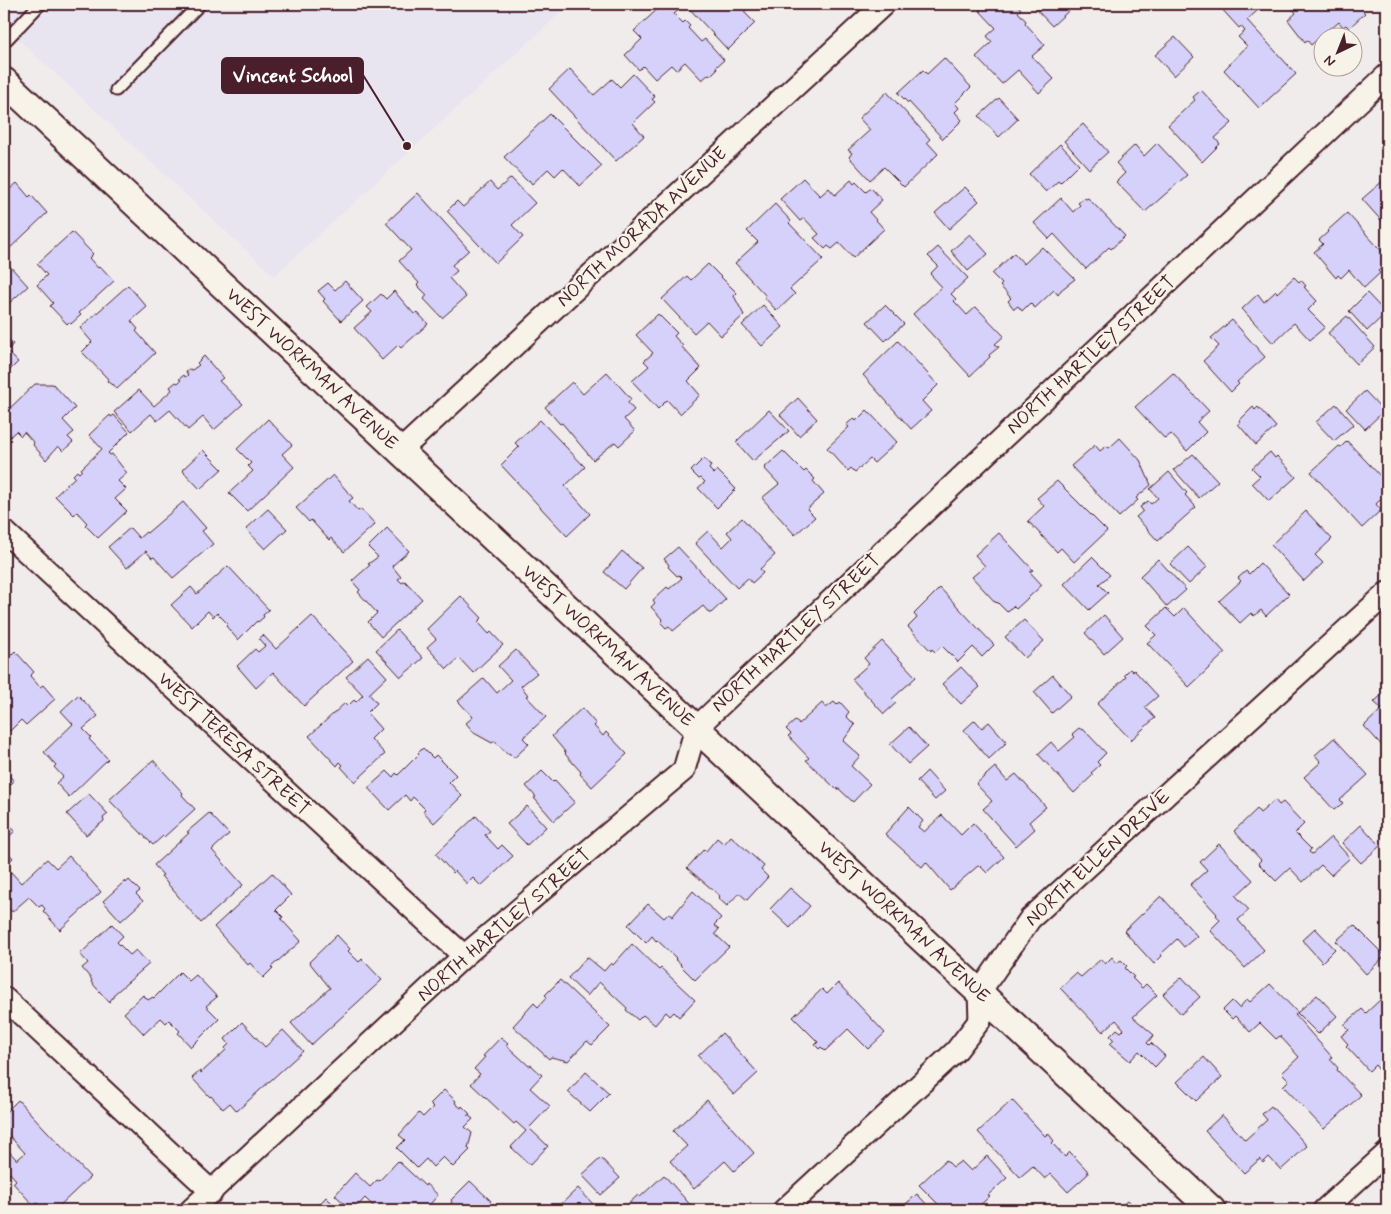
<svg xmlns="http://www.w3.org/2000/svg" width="1391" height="1214" font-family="Mynerve,sans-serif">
	<rect width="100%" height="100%" fill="#f0ecec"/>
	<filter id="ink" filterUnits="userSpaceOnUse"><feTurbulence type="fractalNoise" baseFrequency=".02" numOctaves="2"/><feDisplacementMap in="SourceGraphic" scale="10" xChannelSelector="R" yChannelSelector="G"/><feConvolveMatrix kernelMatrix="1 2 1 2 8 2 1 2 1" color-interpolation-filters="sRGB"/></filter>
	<g filter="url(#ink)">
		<path fill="#e8e4f0" d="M4,4H570L274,276L4,26Z"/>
		<path fill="#d5d1fa" stroke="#4a1f2b" d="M663,4H675L680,9L674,14L683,23L685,21L690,26L688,28L701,42L705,39L724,60L716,67L717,69L711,75L709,74L702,80L685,62L676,70L671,65L655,79L643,66L639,70L625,55L642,39L634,31Z
			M685,4H753L744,12L755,23L728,50Z
			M986,4H1016L1021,9L1018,12L1026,21L1025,23L1045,45L1032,56L1054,79L1039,93L1018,70L1002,84L976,57L992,42L987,36L996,28L979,10Z
			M1031,4H1076L1052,26Z
			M1224,4H1252L1258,10L1247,20L1296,74L1259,108L1224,70L1247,46L1238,37L1245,31L1241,26L1239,28L1220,7Z
			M1288,4H1356L1365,13L1349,28L1346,25L1343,27L1339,22L1332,28L1331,27L1311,45L1307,40L1305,42L1288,20L1296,13Z
			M1175,37L1194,57L1174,76L1155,55Z
			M944,58L971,87L955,103L959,108L955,112L962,120L943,139L909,102L908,103L898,93L923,70L927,74Z
			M570,69L594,95L612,79L620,87L633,74L655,97L652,99L655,102L633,123L644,136L616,161L549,89Z
			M1201,90L1232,123L1215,138L1220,144L1202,162L1168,125L1195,100L1193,97Z
			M887,92L930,139L927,142L938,154L904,187L884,167L870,180L849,157L852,153L848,150L870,130L859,118Z
			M999,98L1018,119L999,137L979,116Z
			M550,114L602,166L580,186L563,168L555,176L548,169L532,184L529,180L527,181L504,157Z
			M1083,124L1108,152L1089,169L1064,141Z
			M1157,143L1187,175L1145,212L1116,182L1125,173L1116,163L1135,145L1144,156Z
			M1060,144L1079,164L1060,183L1058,181L1046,192L1029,174Z
			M511,178L535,203L512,225L523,237L496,263L447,211L457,201L463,207L490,182L497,190Z
			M803,178L820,196L829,188L835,195L851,180L854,184L856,182L866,192L871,188L882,200L869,212L884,229L853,258L839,243L832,249L828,246L825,249L814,238L819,234L804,218L800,221L780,199Z
			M1385,179L1387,182V227L1362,199Z
			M4,182L10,189L17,183L29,197L31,195L47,213L7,251L4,247Z
			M965,187L979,201L949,229L935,213Z
			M418,193L469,250L452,265L457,271L449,278L466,297L442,318L424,299L427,295L417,285L419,283L399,261L411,250L386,223Z
			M1061,198L1073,212L1080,205L1078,203L1084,198L1086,199L1088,198L1125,236L1111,249L1109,247L1086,269L1054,234L1049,239L1034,223Z
			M775,204L791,221L789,223L823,259L790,289L795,294L777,311L764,297L766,296L735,263L758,242L747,231Z
			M1347,213L1387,257V263L1378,271L1380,273L1364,288L1349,270L1341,278L1338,275L1336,278L1314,252L1323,244L1319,240L1328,232L1327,231Z
			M72,232L93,254L89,258L98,268L100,266L114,281L79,313L81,315L71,324L69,322L67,324L50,306L53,303L37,285L47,275L37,264Z
			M970,234L988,254L968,271L951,251Z
			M938,247L968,278L951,294L956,299L954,301L967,315L976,307L1004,336L995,344L999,347L989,355L990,357L970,376L913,314L942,287L930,274L938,266L928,256Z
			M1042,247L1075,279L1061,290L1058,295L1054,290L1035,308L1030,303L1022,311L1018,306L1014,309L1008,301L1011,298L1000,286L1002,284L992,274L1014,253L1024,264Z
			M8,264L28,286L4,308V268Z
			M708,264L737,293L734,296L744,315L721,336L707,321L694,333L662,299L687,276L691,280Z
			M1294,277L1299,282L1301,280L1306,286L1304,287L1317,301L1308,310L1325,327L1310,340L1294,323L1273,343L1242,309L1258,294L1264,302L1276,291L1277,293Z
			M345,281L363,301L341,321L323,301L325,299L318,291L328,283L335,290Z
			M128,285L147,307L131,321L138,329L136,331L155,353L117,389L113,384L112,385L107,381L108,379L82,352L92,342L80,328Z
			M394,291L414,314L417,312L428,324L401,348L398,345L382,360L354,328L372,312L367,307L381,294L386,299Z
			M1367,293L1386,313L1367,331L1349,311Z
			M763,305L783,327L762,346L742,325Z
			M885,305L904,324L885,341L867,322Z
			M658,314L677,333L674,336L683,346L682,347L701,368L688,381L700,395L680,414L667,400L658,409L632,381L649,366L644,361L653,353L636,335Z
			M1347,316L1375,347L1357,364L1328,333Z
			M1232,320L1265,357L1237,382L1239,384L1231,392L1203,361L1219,346L1211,338Z
			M4,335L13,344L7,351L18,362L5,375Z
			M898,341L938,385L922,401L931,411L911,429L863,375Z
			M204,356L223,378L219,381L243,404L214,430L203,417L188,430L170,410L157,421L151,414L132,431L114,412L139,390L154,406L172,390L170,387L176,382L178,383L181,380L179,379L184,375L185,377L188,375L186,372L190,369L192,370L199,365L197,363Z
			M607,372L631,399L628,403L634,410L624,419L635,431L619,446L615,442L593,460L562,423L560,424L545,407L572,382L583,394Z
			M1173,373L1209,411L1197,422L1206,432L1187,451L1171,434L1165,439L1135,407Z
			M35,384H53L75,408L63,420L74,432L68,437L73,442L63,451L58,446L46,460L33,445L34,443L24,432L21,436L16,431L4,442V410L7,408L9,409Z
			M1365,391L1384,411L1365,429L1346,409Z
			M798,398L817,419L799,436L780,415Z
			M1336,404L1354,424L1334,441L1316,422Z
			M1253,407L1255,410L1258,407L1276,427L1256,445L1238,424L1240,423L1239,421Z
			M769,410L789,431L753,461L736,442Z
			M867,410L897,442L874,463L870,459L855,472L851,468L848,471L827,448L849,427L846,425L854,418L856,421Z
			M110,415L111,417L114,415L129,432L108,453L110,455L112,454L127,473L118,481L126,489L115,499L127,511L98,538L85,525L87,523L77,512L74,515L55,496L75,477L73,475L77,471L79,473L82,470L81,469L102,449L89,435Z
			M268,419L292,445L282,454L294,467L247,511L229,493L253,471L248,466L251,463L237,449Z
			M540,420L585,467L565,486L590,514L567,536L501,465L519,447L515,443Z
			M1120,438L1140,460L1151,485L1136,498L1138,500L1119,517L1071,466L1095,445L1100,451L1106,446L1109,448Z
			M1347,441L1387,483V493L1376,504L1381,510L1362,528L1311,472L1339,446L1341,447Z
			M203,450L222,469L200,489L182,470Z
			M783,451L804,472L806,470L815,479L813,481L824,494L807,509L815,517L795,535L762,498L779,484L764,468Z
			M1270,452L1275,458L1277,456L1296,477L1269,501L1252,483L1260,476L1252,468Z
			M1193,454L1218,481L1199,498L1174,470Z
			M704,458L711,466L709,469L714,474L717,470L736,489L717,508L698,488L705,482L701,478L699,479L691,471Z
			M1169,472L1187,493L1185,495L1196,507L1158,541L1136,517L1143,511L1140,507L1148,501L1151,504L1158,498L1150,489Z
			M333,475L353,498L349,501L358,511L361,509L375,524L344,552L331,538L329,540L311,520L309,522L296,508Z
			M1057,481L1107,531L1074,562L1061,548L1057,552L1028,521L1044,506L1037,498Z
			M183,502L206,528L202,531L213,544L173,578L154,557L152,558L146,551L127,568L108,547L130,528L139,538L146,532L147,533Z
			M268,509L287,529L265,549L246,529Z
			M1306,511L1332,539L1315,555L1323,563L1304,581L1271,545Z
			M742,518L775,555L760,569L763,573L752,583L748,578L737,588L695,543L708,531L723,547L732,538L727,532Z
			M387,528L409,551L392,566L401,577L398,579L402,583L405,581L422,599L381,637L368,622L377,613L358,592L360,590L352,581L370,565L368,564L378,557L368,547Z
			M999,533L1033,570L1030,572L1042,585L1016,609L1013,606L1007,612L997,602L996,603L972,577L985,566L975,555Z
			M678,547L726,599L710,614L703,606L673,631L669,626L666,628L661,623L663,620L651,607L655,603L653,600L667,587L669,589L682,578L679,575L677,576L668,567L669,565L664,559Z
			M1188,547L1207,567L1189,584L1170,564Z
			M622,551L642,568L624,589L604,572Z
			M1092,557L1110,575L1099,584L1108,593L1089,610L1064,584Z
			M1158,559L1186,590L1167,607L1140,576Z
			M1260,563L1289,594L1266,616L1261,610L1254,616L1251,613L1240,623L1219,601L1241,581L1238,578L1246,571L1249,574Z
			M228,566L269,610L263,615L264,617L258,622L257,621L238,640L226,626L228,624L217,613L213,617L208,611L192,627L171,605L191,587L197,594Z
			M940,588L994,645L982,657L973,647L958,662L942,646L935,652L932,649L931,651L908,627L917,618L914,614Z
			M461,596L482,618L478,622L489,634L491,632L503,645L473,673L459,658L447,669L427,647L436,639L427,629Z
			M1166,608L1175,617L1184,608L1225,653L1189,687L1147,643L1156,635L1147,626Z
			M1104,615L1123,637L1104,654L1085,633Z
			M312,616L353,661L304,706L273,672L256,688L237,666L255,649L258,652L265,646L259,639L263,635L276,649Z
			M1024,620L1044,641L1025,658L1005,637Z
			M397,630L423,658L401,677L376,650Z
			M882,641L916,677L892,699L896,703L884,714L852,679L869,664L864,658Z
			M516,650L537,673L521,686L528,695L526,696L546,717L523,738L529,744L514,758L509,753L507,754L495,741L492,743L474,733L466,723L473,717L458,701L484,678L497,693L511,680L498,666Z
			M15,651L34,672L30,676L40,687L43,685L55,699L26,725L21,720L10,731L4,724V662Z
			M368,656L387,677L369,694L377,703L367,713L381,729L371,739L385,754L355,782L341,767L343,765L340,762L337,766L309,736L345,703L348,706L354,700L356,702L363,695L346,677Z
			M961,667L980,687L961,704L942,684Z
			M1130,669L1133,672L1134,670L1158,696L1145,707L1155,718L1131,740L1097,704L1126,677L1124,675Z
			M1053,675L1071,696L1052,713L1034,692Z
			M1387,690V751L1364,726L1382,709L1374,702Z
			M78,695L98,716L83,729L91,737L89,739L108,759L69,797L56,783L63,777L54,767L56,765L44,752L73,724L61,711Z
			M834,702L837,705L840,702L849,712L846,716L855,725L843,741L860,756L851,766L870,784L853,802L838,788L837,790L806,760L809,758L788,736L791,734L786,729L795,721L799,724L822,703L826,708Z
			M582,708L596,724L594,726L603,736L606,732L627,754L592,787L580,774L581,772L565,754L566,753L552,736Z
			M975,720L982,728L989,722L1007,742L989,759L964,730Z
			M909,727L927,747L908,764L890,744Z
			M1079,728L1082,730L1083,729L1106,753L1097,762L1100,765L1091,773L1093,775L1074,793L1038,754L1051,742L1059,751L1075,737L1072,734Z
			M1334,738L1368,775L1340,800L1343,803L1334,810L1304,777L1321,762L1315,755Z
			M423,748L433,758L436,755L456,775L449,782L462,796L434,823L423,811L425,809L413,797L410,801L405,795L389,810L368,788L387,771L393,777L396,773L398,775L419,754L418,753Z
			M153,760L183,793L182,795L195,809L164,837L163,836L153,845L109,800Z
			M995,767L1007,781L1016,774L1046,807L1029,822L1035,829L1016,846L983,809L992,801L976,784Z
			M4,770L14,781L4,791Z
			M542,771L553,782L555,780L575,802L554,821L534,798L536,797L526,786Z
			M927,771L945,791L935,800L917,781Z
			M89,794L108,814L103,818L104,821L86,835L67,814Z
			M1275,800L1279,805L1283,802L1304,824L1295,833L1311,849L1309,852L1312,854L1331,837L1350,858L1331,875L1321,865L1303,882L1290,868L1276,881L1258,863L1261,860L1234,831L1257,809L1260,813Z
			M527,806L546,827L527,845L507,824Z
			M909,807L923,821L918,827L924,832L942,815L961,835L973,823L1004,857L987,873L979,865L950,890L926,862L922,867L885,834Z
			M209,813L229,834L212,850L243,885L201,923L161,876L163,875L154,865L189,833L187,832Z
			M476,816L490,831L485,835L498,849L502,845L513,856L481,886L473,878L467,884L455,871L453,873L436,854Z
			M4,819L15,831L4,841Z
			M1361,825L1380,846L1361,863L1342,843Z
			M731,836L764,866L761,870L768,877L747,900L739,893L727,906L718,898L720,896L687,868L704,849L706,851L717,838L724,844Z
			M1219,844L1253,880L1236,896L1249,910L1238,920L1264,950L1245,968L1210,930L1220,920L1216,915L1217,914L1190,885L1207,870L1200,862Z
			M4,848L13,858L4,866Z
			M69,856L101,892L60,930L43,911L45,909L42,905L39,907L29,897L12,912L4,903V879L11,872L21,883L47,859L56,868Z
			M272,873L291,895L276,910L283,917L281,919L301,941L271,967L273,968L263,978L250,963L248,965L214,927Z
			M129,880L140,891L136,894L143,901L121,921L103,901L125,881L126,883Z
			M790,888L810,906L790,928L770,909Z
			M693,891L721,918L714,925L719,929L715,934L729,947L695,980L680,965L681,964L675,959L676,958L657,940L656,941L652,936L646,943L628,925L648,904L664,918L669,913L672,917Z
			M1161,896L1197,936L1184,947L1177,939L1161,954L1162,956L1154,964L1124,931Z
			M112,924L123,936L117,942L130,955L136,950L149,964L113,995L114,996L109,1002L91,982L92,980L82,968L88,963L80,954Z
			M1354,925L1385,956L1366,974L1336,941Z
			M1315,928L1335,949L1322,962L1302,940Z
			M337,935L350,949L348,951L359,962L362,959L382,980L311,1045L291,1023L330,988L309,962Z
			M632,944L659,970L661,968L695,1000L679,1017L674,1012L670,1016L666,1012L655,1025L643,1015L638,1020L626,1010L627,1008L599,982L587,996L568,978L587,957L604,971L611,963L613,965Z
			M1112,957L1117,963L1121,960L1127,966L1125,968L1134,977L1132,978L1142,988L1146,984L1157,995L1133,1017L1154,1035L1147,1043L1149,1045L1151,1043L1165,1056L1155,1067L1139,1051L1130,1061L1110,1044L1114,1040L1110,1036L1117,1029L1121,1032L1124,1029L1116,1020L1103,1032L1060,988L1076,973L1081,977L1101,959L1105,964Z
			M180,972L189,981L196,975L217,997L206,1006L219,1019L191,1047L178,1033L180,1031L169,1020L166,1023L161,1018L144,1034L124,1013L143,995L148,1000L153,997L154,998Z
			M1182,977L1200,997L1181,1014L1163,994Z
			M560,980L610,1027L592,1045L587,1041L568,1061L551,1057L549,1059L513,1026L534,1003L538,1007L547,997L545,995Z
			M838,983L885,1033L868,1049L848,1029L825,1051L821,1047L819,1049L815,1045L818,1042L793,1017L822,989L827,994Z
			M1270,984L1298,1013L1295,1015L1332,1057L1330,1059L1338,1068L1337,1070L1361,1095L1324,1129L1283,1086L1289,1080L1282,1073L1299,1057L1280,1036L1276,1039L1260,1023L1250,1032L1235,1016L1232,1019L1223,1010L1232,1001L1239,1008L1247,999L1250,1002Z
			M1317,995L1337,1016L1318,1034L1297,1013Z
			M1381,999L1387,1005V1054L1383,1058L1387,1062L1379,1070L1375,1065L1369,1071L1346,1046L1348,1044L1341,1036L1349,1030L1344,1025L1362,1009L1366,1013Z
			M242,1022L265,1047L283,1030L303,1051L237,1111L230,1103L223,1109L211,1096L210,1097L192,1078L200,1071L201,1073L226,1050L225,1048L229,1044L225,1039Z
			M722,1033L758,1073L734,1095L698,1056Z
			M501,1037L508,1043L506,1045L529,1066L531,1065L542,1075L530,1088L550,1106L529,1128L548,1146L530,1165L511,1147L526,1131L516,1122L514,1124L471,1084L480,1074L474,1069L485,1057L483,1056Z
			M1204,1057L1222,1077L1196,1101L1177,1082Z
			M586,1072L609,1093L590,1112L568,1092Z
			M444,1090L456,1101L455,1103L461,1108L462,1106L470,1114L468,1115L473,1119L465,1127L472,1133L468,1148L470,1150L453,1167L443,1157L433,1167L426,1159L417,1168L397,1148L405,1140L399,1135L419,1113L423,1117L433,1107L430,1104Z
			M18,1100L90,1177L55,1210H44L37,1203L34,1206L13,1183L16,1180L10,1173L4,1179V1146L17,1160L25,1153L4,1130V1114Z
			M707,1100L754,1153L734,1171L725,1161L694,1189L670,1161L687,1146L673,1131Z
			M1012,1100L1045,1136L1048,1133L1054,1141L1052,1143L1065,1157L1070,1152L1087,1170L1088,1174L1068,1192L1051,1174L1045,1179L1033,1166L1020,1177L978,1132Z
			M1271,1106L1307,1146L1281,1170L1269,1157L1263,1163L1260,1159L1244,1173L1205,1131L1222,1115L1245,1140L1267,1120L1262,1114Z
			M987,1156L1007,1178L988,1195L990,1196L975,1210H967L965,1208L962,1210H944L919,1185L946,1160L953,1167L961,1161L971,1171Z
			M601,1158L620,1178L601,1195L582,1175Z
			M398,1161L425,1186L426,1184L438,1195L425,1210H377L365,1198L354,1210H351L335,1195L355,1173L370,1187L377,1180L379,1181Z
			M664,1175L693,1208L690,1210H632L627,1205L638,1195L640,1197Z
			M470,1181L491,1201L482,1210H456L450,1205L452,1202L451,1200Z
			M578,1188L593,1204L586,1210H555Z
			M917,1194L932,1210H899Z
			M326,1197L339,1210H314Z
			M1128,1200L1137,1210H1117Z"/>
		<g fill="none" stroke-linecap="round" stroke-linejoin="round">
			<defs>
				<path id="service" d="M4,42L40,4
					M116,90L200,4"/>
				<path id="minor" d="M400,451L884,4
					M4,531L464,956
					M4,998L212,1192
					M191,1210L464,956L684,770L696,728L1387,75
					M784,1210L956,1051L980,1020L979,993L1030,919L1387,593
					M1324,1210L1387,1153"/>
				<path id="tertiary" d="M4,81L1212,1210"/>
			</defs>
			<use href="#service" stroke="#4a1f2b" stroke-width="15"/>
			<use href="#minor" stroke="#4a1f2b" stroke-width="25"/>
			<use href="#tertiary" stroke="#4a1f2b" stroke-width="30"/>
			<use href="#service" stroke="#f7f3e8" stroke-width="11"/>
			<use href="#minor" stroke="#f7f3e8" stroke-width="21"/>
			<use href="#tertiary" stroke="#f7f3e8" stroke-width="26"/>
		</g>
	</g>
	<g text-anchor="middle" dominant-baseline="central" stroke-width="4.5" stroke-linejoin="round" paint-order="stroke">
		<g font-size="19" fill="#4a1f2b" stroke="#f7f3e8">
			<text transform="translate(642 227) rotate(-43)">NORTH MORADA AVENUE</text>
			<text transform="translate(1091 355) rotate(-43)">NORTH HARTLEY STREET</text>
			<text transform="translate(312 369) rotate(43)">WEST WORKMAN AVENUE</text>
			<text transform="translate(796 633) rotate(-43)">NORTH HARTLEY STREET</text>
			<text transform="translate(608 646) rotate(43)">WEST WORKMAN AVENUE</text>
			<text transform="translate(234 744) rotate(43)">WEST TERESA STREET</text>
			<text transform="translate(1098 858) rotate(-43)">NORTH ELLEN DRIVE</text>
			<text transform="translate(904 922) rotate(43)">WEST WORKMAN AVENUE</text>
			<text transform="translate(504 925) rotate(-41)">NORTH HARTLEY STREET</text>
		</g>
	</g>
	<path fill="none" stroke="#4a1f2b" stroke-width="2" d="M407 146L363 75"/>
	<circle fill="#4a1f2b" stroke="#f7f3e8" stroke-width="2" cx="407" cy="146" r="5"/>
	<rect fill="#4a1f2b" stroke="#4a1f2b" stroke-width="2" x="222" y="58" width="141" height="35" rx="5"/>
	<g font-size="20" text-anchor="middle" font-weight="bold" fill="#fff">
		<text x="293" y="82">Vincent School</text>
	</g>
	<rect width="1391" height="1214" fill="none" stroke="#f7f3e8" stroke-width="20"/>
	<rect x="10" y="10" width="1371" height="1194" fill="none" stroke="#4a1f2b" stroke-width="2" filter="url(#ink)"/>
	<g transform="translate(1338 52) rotate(223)"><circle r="24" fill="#f7f3e8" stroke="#b29e9c"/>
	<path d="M0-4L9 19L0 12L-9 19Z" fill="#4a1f2b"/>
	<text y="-8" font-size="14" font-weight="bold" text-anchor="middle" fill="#4a1f2b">N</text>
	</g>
</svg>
